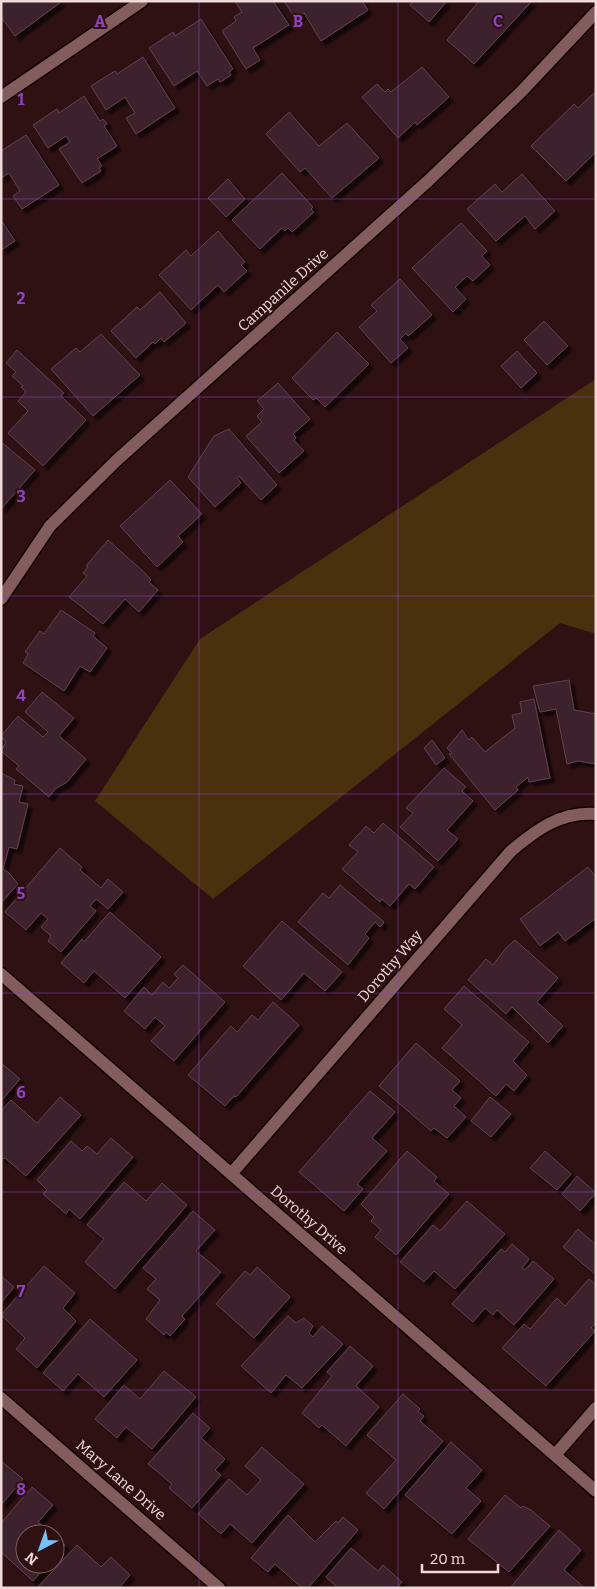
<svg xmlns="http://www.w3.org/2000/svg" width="597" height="1589" font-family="Bitter,serif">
	<defs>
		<filter id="shadow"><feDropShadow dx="4.5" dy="4.5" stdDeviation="1" flood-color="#0009"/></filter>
	</defs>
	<rect width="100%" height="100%" fill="#2f1113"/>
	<path fill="#49310e" d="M596,379V634L560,623L213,899L95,801L200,639Z"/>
	<path fill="#3e202f" stroke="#624151" filter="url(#shadow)" d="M1,1H61V2L15,36L1,17Z
		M235,1H273L289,25L253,48L260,60L246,69L222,31L236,21L234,17L242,12Z
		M284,1H362L368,10L321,41L304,13L295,18Z
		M413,1H447L429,22L410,5Z
		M532,1L474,64L447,40L479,1Z
		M201,19L233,69L229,72L231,75L220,82L218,79L207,86L197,71L174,86L149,48L173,32L175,36Z
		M143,57L175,108L136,134L126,118L135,113L125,97L106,110L91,86L115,71L117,74Z
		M422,67L449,97L417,125L415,122L398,138L362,97L377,84L385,92L388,89L391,92Z
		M595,92L596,152L566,181L531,146L574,104L578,108Z
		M84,96L100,121L103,119L107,124L104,126L117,146L97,159L102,166L99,168L101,171L82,183L59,149L70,142L66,136L48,148L33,125L57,109L59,113Z
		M289,112L319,146L347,123L379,158L332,198L305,168L300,172L266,134Z
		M26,135L59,185L22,209L13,196L20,191L9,173L1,178V151Z
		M282,173L313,207L311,209L314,212L292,232L288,228L285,231L282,228L260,249L232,220Z
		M522,174L555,211L535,229L525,216L496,241L467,209L495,184L502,192Z
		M228,179L245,199L226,217L208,198Z
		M1,220L15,241L1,250Z
		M461,223L487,251L482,256L490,265L473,281L467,276L455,287L466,299L453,312L412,268Z
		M218,231L245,262L241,265L247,271L224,292L218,285L191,310L159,275L186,250L191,256Z
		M400,279L432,315L408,336L406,333L400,339L408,348L391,363L359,327L377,311L371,305Z
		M160,292L186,323L164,342L161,338L155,344L153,342L136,358L111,331L137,307L140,310Z
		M544,321L568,346L547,365L524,340Z
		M337,332L369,364L325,407L316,398L313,400L292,378Z
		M101,334L140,375L93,416L51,369L76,348L80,352Z
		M17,350L64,393L61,396L86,420L43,466L8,433L28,411L18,401L26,392L21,387L23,386L12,376L16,372L6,363Z
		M517,351L537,373L521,388L501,366Z
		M278,383L310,419L293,434L296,438L294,440L304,451L279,473L246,436L262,422L257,416L264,409L257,401Z
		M229,429L277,485L261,500L239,476L237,478L241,483L215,507L188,477L214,436Z
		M1,442L35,470L1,509Z
		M170,480L202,514L178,536L183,542L157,567L120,526Z
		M108,540L145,573L151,580L149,582L158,590L139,612L125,599L103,624L69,597L87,576L83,573L88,567L86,566Z
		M61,610L95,633L93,636L107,648L90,672L80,666L64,691L23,663L28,654L25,652L40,631L44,634Z
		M569,680L574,710L596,714V764L578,761L567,764L556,709L540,712L533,686Z
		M42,692L74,718L59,736L86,759L67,782L55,789L49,797L16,769L19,766L1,751L6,742L1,736L18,716L43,737L48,732L25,712Z
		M534,699L550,778L529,782L528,777L516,787L518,790L495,810L449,754L452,753L447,748L462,730L469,740L472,737L485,752L515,728L512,715L522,713L520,702Z
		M432,740L445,758L436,765L424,748Z
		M444,768L466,787L462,791L473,801L447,830L458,839L438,861L400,827L413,813L406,808Z
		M1,773L15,780L14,784L23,786L19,802L28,804L17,849L9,847L3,869L9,873L18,884L1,903Z
		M383,823L434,867L415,889L409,884L390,906L382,899L380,902L342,869L358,852L349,845L366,826L374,833Z
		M60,848L82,867L80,870L101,888L108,879L123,892L108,909L96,899L90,906L96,911L61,952L48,941L51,936L41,927L48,919L41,913L26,930L5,912Z
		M588,867L596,877V918L565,941L558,932L540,946L520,919Z
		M340,885L384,922L380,927L375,922L365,934L369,938L348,965L298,922L323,893L329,898Z
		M110,912L161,957L125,998L94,971L84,983L61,963L82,939L84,942Z
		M282,921L342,972L325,991L304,973L281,1000L243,966Z
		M515,940L558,978L537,1002L563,1026L548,1043L512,1007L506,1014L468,980L486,959L493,965L506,948Z
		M183,965L225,1002L174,1061L151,1041L165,1026L155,1017L145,1029L124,1011L144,987L152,995L163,982L169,988L178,978L174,974Z
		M464,986L529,1042L513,1061L527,1075L514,1091L506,1084L496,1096L442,1048L462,1025L444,1009Z
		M273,1002L299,1025L236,1097L234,1096L225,1106L188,1075L231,1026L237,1032L252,1015L258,1020Z
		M416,1043L460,1081L452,1090L461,1098L454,1106L466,1117L447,1138L434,1128L431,1131L379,1086Z
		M1,1063L20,1079L1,1101Z
		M370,1091L395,1112L372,1138L387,1151L357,1184L363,1189L344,1211L299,1172Z
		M60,1097L81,1115L26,1176L5,1158L1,1159V1111L11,1100L37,1123Z
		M490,1097L511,1114L491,1137L471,1121Z
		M111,1138L133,1157L80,1219L69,1209L66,1214L43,1194L47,1190L37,1180L71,1141L82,1151L87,1146L97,1154Z
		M407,1151L437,1177L434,1181L449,1194L396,1255L375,1237L381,1230L371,1221L374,1217L361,1204Z
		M545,1151L571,1174L557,1190L530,1168Z
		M577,1176L596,1193L580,1211L562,1194Z
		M124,1182L146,1201L162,1183L187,1205L115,1289L85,1262L104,1239L87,1225Z
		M467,1201L505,1234L455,1289L434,1271L424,1282L400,1262L433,1225L440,1231Z
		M193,1211L215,1230L196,1251L221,1272L182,1316L185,1319L170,1336L166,1332L164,1335L146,1319L160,1300L147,1289L156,1279L143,1268Z
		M578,1229L596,1245V1275L563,1247Z
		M512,1244L529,1259L522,1268L525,1270L533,1261L554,1279L514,1325L497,1310L493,1315L485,1308L473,1322L452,1304L501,1249L505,1252Z
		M44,1266L75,1293L63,1308L76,1321L37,1368L16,1349L25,1338L1,1315Z
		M257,1267L290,1297L254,1338L216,1304L245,1271L250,1275Z
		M1,1276L14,1287L1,1303Z
		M589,1279L596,1285V1323L591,1328L595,1331L546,1386L502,1348L524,1324L530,1329L557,1298L565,1306Z
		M288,1316L296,1323L304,1318L313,1326L309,1333L313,1337L322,1326L343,1344L302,1388L286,1375L271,1393L241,1366Z
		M90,1319L137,1360L104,1397L78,1374L63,1391L43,1373Z
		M350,1346L373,1366L356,1386L379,1407L346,1446L322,1425L319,1428L302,1413L332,1376L327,1372Z
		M164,1371L196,1397L152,1449L126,1427L117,1438L95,1419L124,1385L140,1399Z
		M403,1394L420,1409L418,1412L424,1416L420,1421L443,1441L384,1509L366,1493L396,1460L367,1435Z
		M193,1413L210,1428L201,1438L225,1459L215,1470L221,1475L192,1508L169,1488L172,1484L148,1464Z
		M451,1442L482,1470L466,1488L481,1501L452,1534L405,1495Z
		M262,1447L304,1484L252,1543L230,1524L221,1534L198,1514L229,1479L247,1495L261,1480L245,1466Z
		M1,1461L23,1479L1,1505Z
		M32,1487L53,1505L38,1522L52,1534H25V1564H48L33,1581L1,1552V1523Z
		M505,1495L521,1508L523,1506L531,1510L550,1526L509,1572L468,1539Z
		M288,1515L315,1542L336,1521L338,1523L343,1517L358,1530L308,1588H302L275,1564L268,1572L251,1558Z
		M559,1530L581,1550L564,1570L585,1588H510Z
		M55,1536L65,1545L55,1556Z
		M77,1545L101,1567L111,1557L130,1575L119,1588H37Z
		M351,1548L378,1571L383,1565L402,1582L397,1588H338L326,1577Z"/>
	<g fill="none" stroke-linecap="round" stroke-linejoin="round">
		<defs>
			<path id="minor" d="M1,97L142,1
				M1,599L50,526L117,460L428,181L521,92L596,12
				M1,974L596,1491
				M231,1174L511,851C536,830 561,811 596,814
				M1,1398L219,1588
				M555,1455L596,1408"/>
		</defs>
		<use href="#minor" stroke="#150002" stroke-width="15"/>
		<use href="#minor" stroke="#835d5e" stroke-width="12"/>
	</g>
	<path fill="none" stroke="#8c46c3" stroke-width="1" stroke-opacity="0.55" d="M199,1V1588M398,1V1588M1,199H596M1,397H596M1,596H596M1,794H596M1,993H596M1,1192H596M1,1390H596"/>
	<g text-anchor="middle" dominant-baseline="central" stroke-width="4" stroke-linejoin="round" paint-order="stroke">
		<g font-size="15" fill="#efd9d9" stroke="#2f1113">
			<text transform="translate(283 290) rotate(-42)">Campanile Drive</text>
			<text transform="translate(390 966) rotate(-49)">Dorothy Way</text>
			<text transform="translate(309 1220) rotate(41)">Dorothy Drive</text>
			<text transform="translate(121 1480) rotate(41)">Mary Lane Drive</text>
		</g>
	</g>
	<g font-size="16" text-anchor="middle" font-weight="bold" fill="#8c46c3" stroke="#2f1113" stroke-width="4" stroke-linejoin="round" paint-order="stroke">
		<text x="100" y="27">A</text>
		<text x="298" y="27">B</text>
		<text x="498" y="27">C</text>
		<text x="21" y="105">1</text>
		<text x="21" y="304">2</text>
		<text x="21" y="502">3</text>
		<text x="21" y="701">4</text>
		<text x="21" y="899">5</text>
		<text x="21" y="1098">6</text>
		<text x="21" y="1297">7</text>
		<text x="21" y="1495">8</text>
	</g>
	<rect width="597" height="1589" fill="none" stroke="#efd9d9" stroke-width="5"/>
	<g transform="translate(40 1549) rotate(221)"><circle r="24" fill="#2f1113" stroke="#7c6162"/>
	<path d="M0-4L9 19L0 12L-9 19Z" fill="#73c1f5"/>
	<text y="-8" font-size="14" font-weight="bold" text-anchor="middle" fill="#efd9d9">N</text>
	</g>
	<path d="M422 1564v8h76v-8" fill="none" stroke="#efd9d9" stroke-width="2.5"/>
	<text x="430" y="1564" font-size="15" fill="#efd9d9" stroke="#2f1113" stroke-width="4" paint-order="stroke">20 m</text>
</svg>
